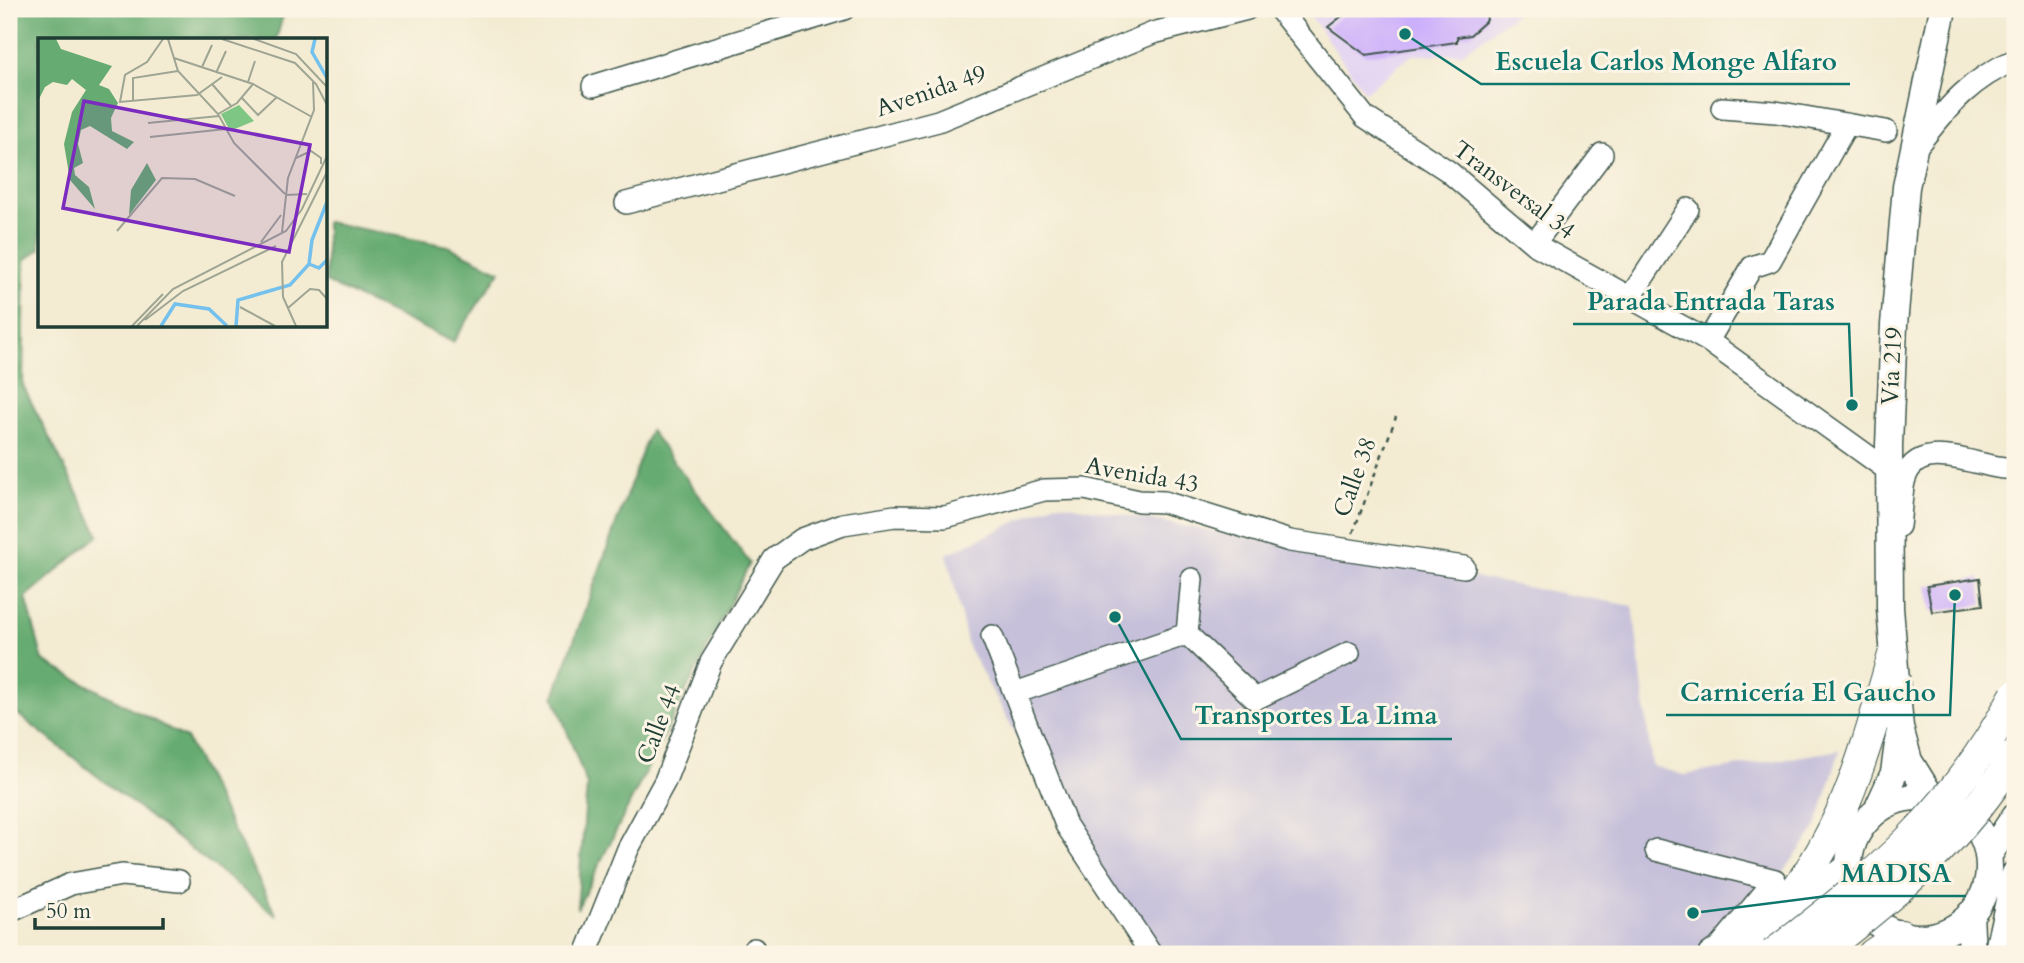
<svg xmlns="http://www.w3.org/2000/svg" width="2024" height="963" font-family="Cardo,serif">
	<rect width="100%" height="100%" fill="#fcf5e5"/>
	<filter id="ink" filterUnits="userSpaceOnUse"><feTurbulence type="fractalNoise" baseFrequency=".0143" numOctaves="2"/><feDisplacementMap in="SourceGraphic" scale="14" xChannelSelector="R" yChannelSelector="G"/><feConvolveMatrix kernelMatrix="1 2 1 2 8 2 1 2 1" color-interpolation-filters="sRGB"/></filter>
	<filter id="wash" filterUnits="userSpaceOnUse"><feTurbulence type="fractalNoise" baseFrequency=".00686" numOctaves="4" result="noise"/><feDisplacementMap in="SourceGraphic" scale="28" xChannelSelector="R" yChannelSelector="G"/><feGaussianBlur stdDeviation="1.57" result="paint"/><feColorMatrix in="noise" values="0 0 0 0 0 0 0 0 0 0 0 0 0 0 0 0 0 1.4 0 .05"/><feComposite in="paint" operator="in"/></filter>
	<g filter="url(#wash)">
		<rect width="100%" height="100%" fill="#f3ebd2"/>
		<path fill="#e3d3f3" d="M1320,9H1522L1461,54L1412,55L1365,92L1310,15Z"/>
		<path fill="#c6c0da" d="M1056,503L1633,606L1652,766L1684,775L1840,750L1816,828L1762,901L1690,954H1144L1066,825L968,647L947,554Z"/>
		<path fill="#66ab71" stroke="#427452" stroke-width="2" d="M9,9H285L276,40H40V249L25,260L23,386L99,535L26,597L43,661L186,738L277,916L11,709L9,704Z
			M326,222L448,246L500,271L453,342L326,282Z
			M650,430L750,563L577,909L587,785L554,696Z"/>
		<g id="blocks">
			<path fill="#cdb0fb" d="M1351,9H1485L1487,20L1470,35L1457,37V42L1366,55L1328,27Z
				M1980,578L1983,605L1932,612L1927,586Z"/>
		</g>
	</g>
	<g filter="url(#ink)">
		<use href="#blocks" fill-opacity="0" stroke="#3f574c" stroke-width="2"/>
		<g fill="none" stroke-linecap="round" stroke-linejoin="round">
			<defs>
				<path id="minor" d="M1279,9L1365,117L1448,171L1534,244L1708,341L1889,471
					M593,86L844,9
					M1722,108L1776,112L1886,131
					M1914,150C1946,110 1966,81 2015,60
					M626,203L938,121L1153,33L1247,9
					M1534,244L1602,154
					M1629,299L1688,209
					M1708,341L1752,267L1770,261L1847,124
					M1899,526C1901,512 1901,496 1904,482C1917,431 1983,472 2015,468
					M1187,634L1255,699L1349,653
					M992,636L1066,825L1151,954
					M1015,693L1187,634L1192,579
					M1656,850L1775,880L1720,946L1709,954
					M9,912L71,884L122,875L179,881
					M586,954L628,849L665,781L711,662L774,559L802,539L843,524L895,516L945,517L1044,490L1085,489L1139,501L1164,502L1290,541L1464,567
					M752,954L754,949"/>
				<path id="major" d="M1849 867a70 70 0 1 1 140 0a70 70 0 1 1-140 0Z
					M1932,798L1909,761L1900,728L1890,608L1889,445L1894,325L1906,187L1943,9
					M1877,810L1894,773L1899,736
					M1988,856L2015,816
					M1970,914L1972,954
					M1916,937L1947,954
					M1997,954L2015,874"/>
				<path id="highway" d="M1790,914L1848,870
					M1730,954C1746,940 1764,927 1778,911C1844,838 1866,747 1893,655
					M1873,954L1901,935"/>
			</defs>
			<use href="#minor" stroke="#3f574c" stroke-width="24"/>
			<use href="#major" stroke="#3f574c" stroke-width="29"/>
			<use href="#highway" stroke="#3f574c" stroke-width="32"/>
			<path stroke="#3f574c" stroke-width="2.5" stroke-dasharray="5 5" stroke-linecap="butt" d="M1353,533L1396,417"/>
			<use href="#minor" stroke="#fff" stroke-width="21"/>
			<use href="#major" stroke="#fff" stroke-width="26"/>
			<use href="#highway" stroke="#fff" stroke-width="30"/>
			<defs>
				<path id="highway-bridge" d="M1773,954C1876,876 1953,812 2015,695
					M1818,954C1897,893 1962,840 2015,754"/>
			</defs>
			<use href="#highway-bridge" stroke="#3f574c" stroke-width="32" stroke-linecap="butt"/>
			<use href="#highway-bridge" stroke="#fff" stroke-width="30"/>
		</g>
	</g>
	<g text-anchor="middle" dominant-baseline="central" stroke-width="6" stroke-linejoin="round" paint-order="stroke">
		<g font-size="24" fill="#1f3d34" stroke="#fcf5e5">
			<text transform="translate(931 91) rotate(-19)">Avenida 49</text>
			<text transform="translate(1514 190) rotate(37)">Transversal 34</text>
			<text transform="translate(1892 366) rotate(-87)">Vía 219</text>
			<text transform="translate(1142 475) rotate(10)">Avenida 43</text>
			<text transform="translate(1355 477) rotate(-70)">Calle 38</text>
			<text transform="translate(659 724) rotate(-69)">Calle 44</text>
		</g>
	</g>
	<g transform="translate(38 38)">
		<rect width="289" height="289" fill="#f3ebd2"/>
		<path d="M201,67L216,83L192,93L183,76Z" fill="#7dc683"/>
		<path d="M0,1H18L23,11L74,28L61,47L71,51L80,65L73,80L74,93L96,104L89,111L52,88L43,92L40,106L45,125L36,130L37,137L51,149L57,171L32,142L26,106L34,74L48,52L34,41L29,47L15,44L7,49L0,63ZM109,125L118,142L91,177L93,152Z" fill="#66ab71"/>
		<path fill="none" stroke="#74c1ee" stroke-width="3.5" d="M277,1L274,14L289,40M271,226L274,202L289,164M123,288L137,266L171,271L189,288M198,288L200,262L252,247L271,226L281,230L289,222"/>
		<path fill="none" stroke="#9ea593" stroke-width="2" d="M125,1L109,24L87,37L82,64L159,57L184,39M130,1L140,33L180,76L196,105L247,156M184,1L257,25L278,46L289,67M216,1L258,16L289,49M136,20L215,46L274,79M164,29L174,7M178,35L188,13M210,44L217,23M174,46L194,69M204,60L220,77L239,59M95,63V40L140,33M180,76L199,65L215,46M110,85L181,78M112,99L188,91M258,120L273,113L283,120V126M248,157L269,156M79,193L124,140L157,141L197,158M244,194L250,140L276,72L275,44M223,204L243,177M244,223L245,259L258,288M244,224L289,134M202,269L237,288M250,270L272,251L281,252L289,261M107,282L145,253L238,208M94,288L125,256M99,288L135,251L248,193L264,171L289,118"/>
		<path fill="#7b2cbf" fill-opacity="0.15" stroke="#7b2cbf" stroke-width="3.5" d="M46,63L272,107L251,214L25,170Z"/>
		<rect width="289" height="289" fill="none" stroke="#1f3d34" stroke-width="3.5"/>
	</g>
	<path fill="none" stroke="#0f766e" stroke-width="2.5" d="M1405 34L1481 84H1850M1852 405L1849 324H1573M1955 595L1950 715H1666M1115 617L1181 739H1452M1693 913L1827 896H1966"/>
	<g fill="#0f766e" stroke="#fcf5e5" stroke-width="2.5">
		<circle cx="1405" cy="34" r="7"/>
		<circle cx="1852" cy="405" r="7"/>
		<circle cx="1955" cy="595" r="7"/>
		<circle cx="1115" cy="617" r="7"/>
		<circle cx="1693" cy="913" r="7"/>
	</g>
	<g font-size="26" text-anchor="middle" font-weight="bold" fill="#0f766e" stroke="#fcf5e5" stroke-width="6" stroke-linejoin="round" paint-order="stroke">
		<text x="1666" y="70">Escuela Carlos Monge Alfaro</text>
		<text x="1711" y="310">Parada Entrada Taras</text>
		<text x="1808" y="701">Carnicería El Gaucho</text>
		<text x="1316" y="724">Transportes La Lima</text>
		<text x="1896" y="882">MADISA</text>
	</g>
	<rect width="2024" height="963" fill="none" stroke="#fcf5e5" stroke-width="35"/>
	<path d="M35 918v10h128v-10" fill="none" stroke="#1f3d34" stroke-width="3.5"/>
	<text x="46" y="918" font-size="21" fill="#1f3d34" stroke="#fcf5e5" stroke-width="5" paint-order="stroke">50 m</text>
</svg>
